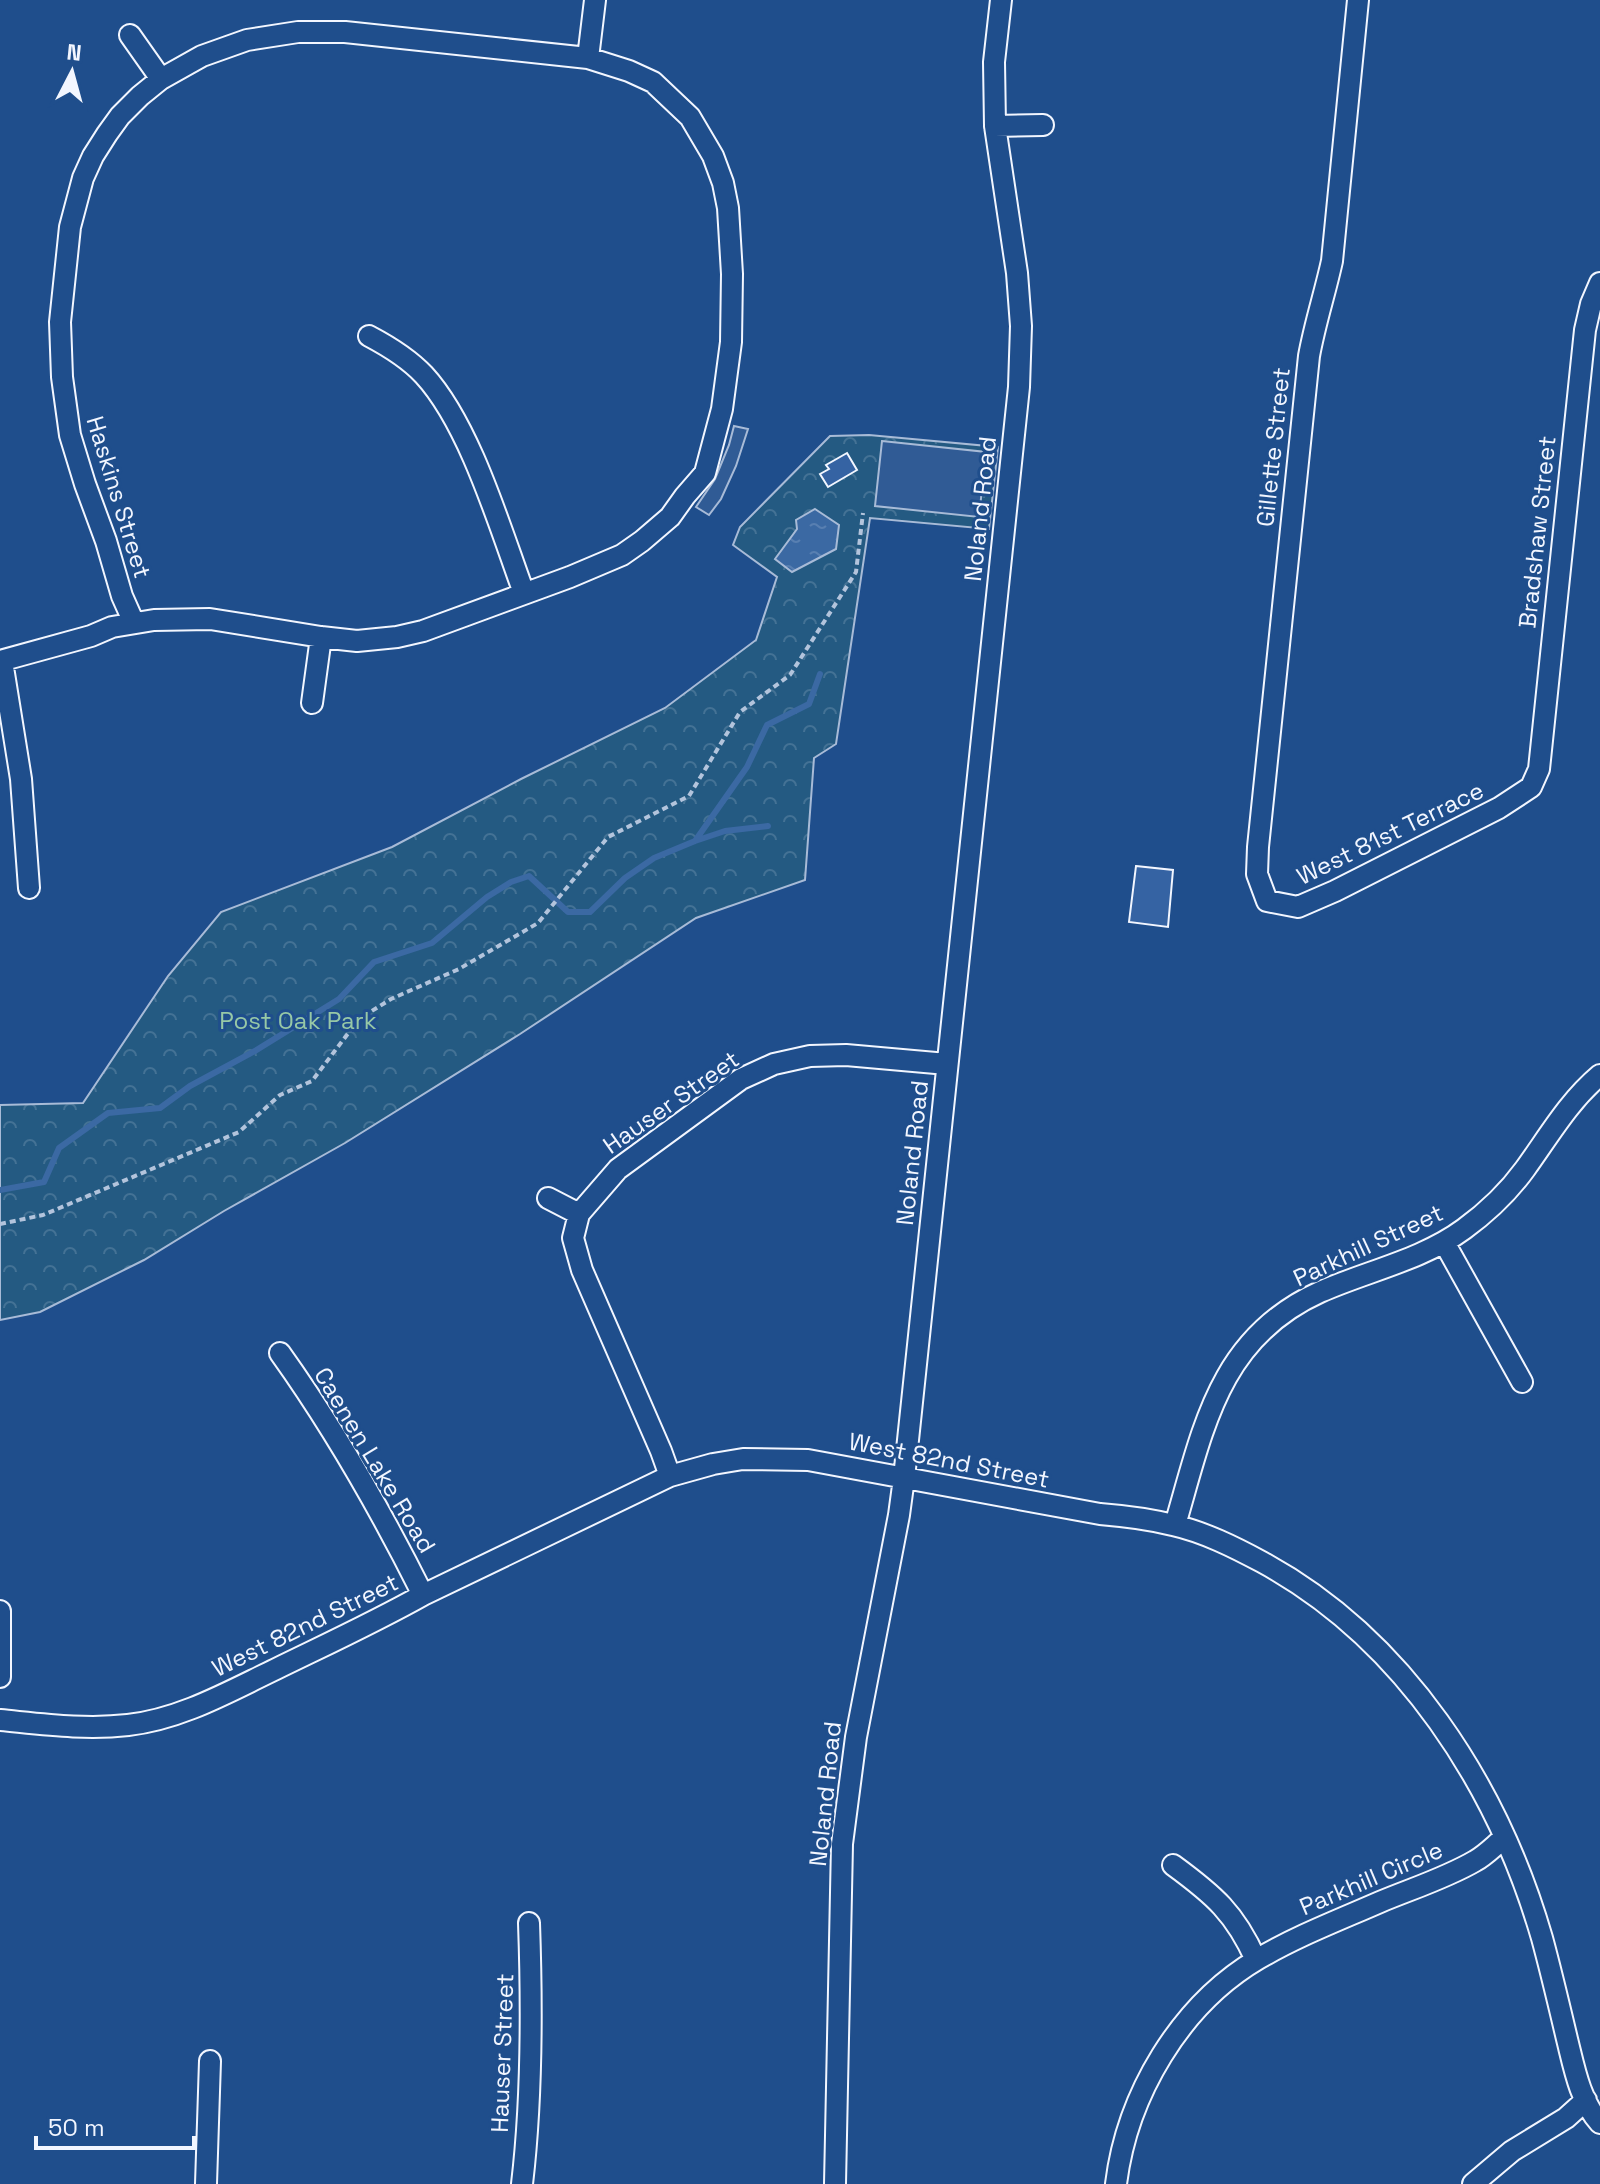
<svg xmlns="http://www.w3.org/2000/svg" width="1600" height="2184" font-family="'Space Grotesk',sans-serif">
	<defs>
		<pattern id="forest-crowns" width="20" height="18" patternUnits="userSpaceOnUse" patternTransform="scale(2)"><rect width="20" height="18" fill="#245a82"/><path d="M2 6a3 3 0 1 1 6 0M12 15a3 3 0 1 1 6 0" fill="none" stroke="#447295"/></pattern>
		<pattern id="water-ripples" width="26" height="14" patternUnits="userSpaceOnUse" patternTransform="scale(2)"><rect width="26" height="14" fill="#3b69a3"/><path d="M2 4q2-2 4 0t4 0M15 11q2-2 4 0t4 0" fill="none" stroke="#587fb1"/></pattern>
	</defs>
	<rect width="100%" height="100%" fill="#1f4e8c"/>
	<path fill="url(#forest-crowns)" stroke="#a8bbd7" stroke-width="2" d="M869,435L998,447L989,529L870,518L836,744L814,758L805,880L696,918L520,1034L345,1143L224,1211L144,1260L40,1312L0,1320V1105L83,1103L168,976L221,912L392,847L521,779L665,708L756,640L777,577L733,545L740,527L830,436Z"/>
	<path fill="#305b95" stroke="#a8bbd7" stroke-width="2" d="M734,426L748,429L736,466L721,499L709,515L696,507L715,479L729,445Z
		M882,441L986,452L979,517L875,506Z"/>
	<path fill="url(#water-ripples)" stroke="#a8bbd7" stroke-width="2" d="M815,509L839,525L836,549L792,572L775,559L797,529L796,520Z"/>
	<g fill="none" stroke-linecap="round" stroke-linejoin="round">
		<path stroke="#3b69a3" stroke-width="6" d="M695,841L747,767L767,725L809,704L820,674
			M0,1190L44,1182L59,1148L108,1113L160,1108L190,1086L255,1051L339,999L374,962L432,943L487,897L511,882L529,876L568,912H590L625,878L654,858L695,841L725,831L768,826"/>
	</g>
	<path fill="#3563a3" stroke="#f2f6ff" stroke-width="2" d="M847,453L857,470L828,487L820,474L829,469L826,465Z
		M1136,866L1173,870L1168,927L1129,922Z"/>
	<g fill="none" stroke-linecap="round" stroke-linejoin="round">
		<defs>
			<path id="street" d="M1358,0L1332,261C1325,293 1315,323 1309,356L1258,847L1257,874L1267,901L1298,907L1335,891L1499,808L1531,787L1539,769L1585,330L1591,304L1600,283
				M130,35L161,79
				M588,58L595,0
				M995,126L1043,125
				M369,336C388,346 409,359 424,375C470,425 500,528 524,593
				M0,661L91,636L112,627L154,620L210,619L321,637L357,641L397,637L423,631L570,577L622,555L642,541L670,517L685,496L705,473L722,409L731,342L732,274L728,208L723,183L713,156L690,117L653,82L629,71L588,58L345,32H298L247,40L202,56L161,79L140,96L120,116L107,134L93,156L83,178L70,227L60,322L62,377L70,435L85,484L106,541L122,596L134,623
				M2,661L21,779L29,888
				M312,703L321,637
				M548,1198L579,1214
				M1444,1242L1522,1382
				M280,1353C335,1430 381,1511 423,1595
				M670,1476L661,1451L582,1270L573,1238L579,1214L618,1169L741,1079L774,1064L810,1056L846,1055L947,1064
				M1175,1525C1203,1430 1218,1338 1320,1292C1367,1271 1422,1260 1464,1229C1486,1213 1509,1191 1525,1169C1549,1136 1568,1102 1600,1075
				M0,1611V1677
				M0,1720C42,1724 85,1730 128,1725C181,1719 228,1692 276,1669C325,1645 375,1622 423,1595L670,1476L713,1464L743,1459L808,1460L1100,1514C1125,1516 1149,1519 1173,1525C1204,1532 1234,1547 1262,1562C1404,1639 1498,1786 1542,1938C1551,1971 1559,2005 1567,2039C1574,2067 1580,2101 1600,2123
				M1173,1865C1214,1895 1235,1913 1256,1960
				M206,2184L210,2061
				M522,2184C532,2100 532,2007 529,1923
				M835,2184L842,1844L856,1737L899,1515L904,1478L1019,387L1021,326L1017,273L995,126L994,62L1001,0
				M1116,2184C1127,2095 1180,2005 1258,1959C1297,1936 1339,1920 1380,1902C1411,1889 1446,1878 1475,1861C1486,1855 1495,1845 1504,1838
				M1473,2184L1512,2151L1566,2118L1586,2100"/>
		</defs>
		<use href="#street" stroke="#f2f6ff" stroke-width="24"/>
		<path stroke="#b3c4dc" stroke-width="4" stroke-dasharray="6 4" stroke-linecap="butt" d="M0,1224L43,1215L239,1132L280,1095L312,1081L359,1019L391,999L459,969L538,923L608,837L689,796L740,712L790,675L856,572L863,513"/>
		<use href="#street" stroke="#1f4e8c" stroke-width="20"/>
	</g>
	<g text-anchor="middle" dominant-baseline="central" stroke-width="6" stroke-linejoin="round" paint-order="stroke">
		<g font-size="24" fill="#f2f6ff" stroke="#1f4e8c">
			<text transform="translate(1273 447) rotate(-84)">Gillette Street</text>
			<text transform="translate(119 497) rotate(73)">Haskins Street</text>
			<text transform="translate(980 509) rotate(-84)">Noland Road</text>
			<text transform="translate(1537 532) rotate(-84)">Bradshaw Street</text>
			<text transform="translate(1390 833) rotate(-26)">West 81st Terrace</text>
			<text transform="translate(671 1102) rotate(-35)">Hauser Street</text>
			<text transform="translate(912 1153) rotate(-84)">Noland Road</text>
			<text transform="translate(1368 1245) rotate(-25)">Parkhill Street</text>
			<text transform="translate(375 1460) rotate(59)">Caenen Lake Road</text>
			<text transform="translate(949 1460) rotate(11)">West 82nd Street</text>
			<text transform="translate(305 1625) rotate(-26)">West 82nd Street</text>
			<text transform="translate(825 1794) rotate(-84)">Noland Road</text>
			<text transform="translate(1371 1878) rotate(-23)">Parkhill Circle</text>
			<text transform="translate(502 2053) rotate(-88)">Hauser Street</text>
		</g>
		<g font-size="24" fill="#97c8a6" stroke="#1f4e8c">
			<text x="298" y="1020">Post Oak Park</text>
		</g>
	</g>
	<g transform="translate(72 72) rotate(6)" stroke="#1f4e8c" stroke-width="6" paint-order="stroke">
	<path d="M0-6L14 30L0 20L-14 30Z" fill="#f2f6ff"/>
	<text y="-12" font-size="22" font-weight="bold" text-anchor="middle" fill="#f2f6ff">N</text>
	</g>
	<path d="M36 2136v12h158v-12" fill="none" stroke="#f2f6ff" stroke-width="4"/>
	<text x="48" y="2136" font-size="24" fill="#f2f6ff" stroke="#1f4e8c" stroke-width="6" paint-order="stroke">50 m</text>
</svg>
